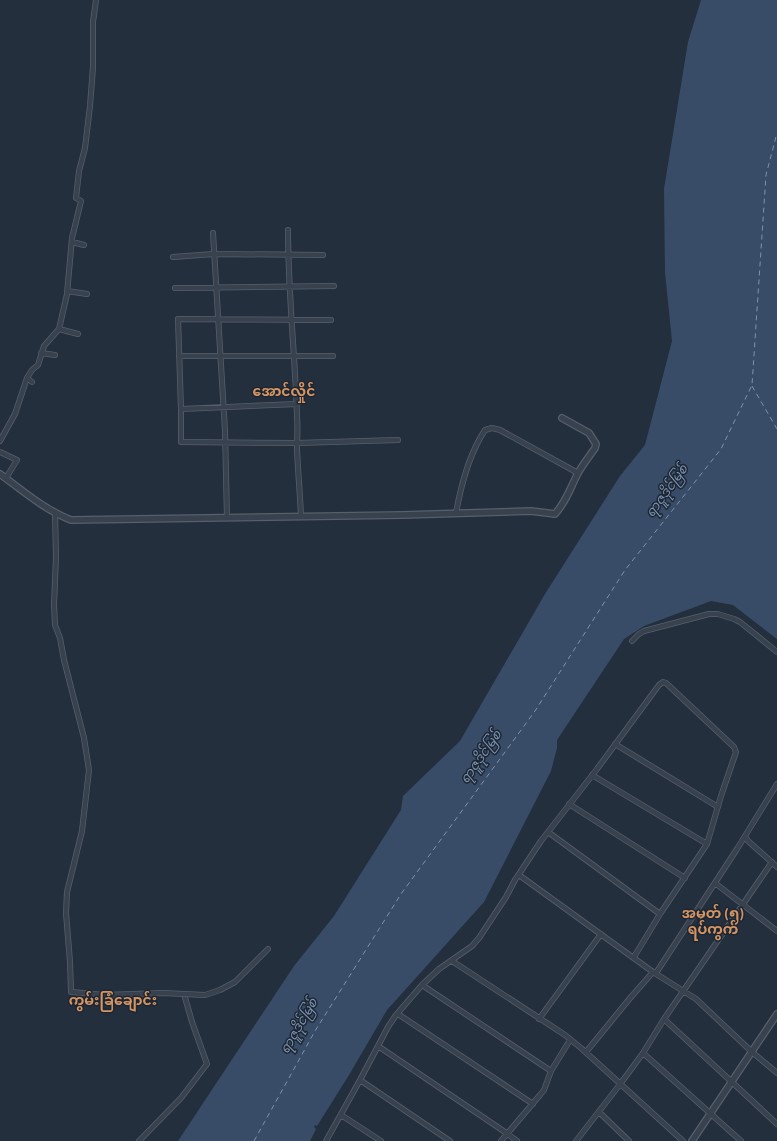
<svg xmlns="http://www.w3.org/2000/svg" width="777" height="1141" font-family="'Source Sans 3','Noto Sans Myanmar',sans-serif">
	<rect width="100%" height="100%" fill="#242f3e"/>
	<path fill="#394c67" d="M701,0H777V639L733,605L711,601L644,626L624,639L557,740V748L551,771L484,902L387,1010L349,1075L317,1126L315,1125L314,1127L316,1129L310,1141H178L294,966L334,916L401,810L403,796L460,741L545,594L620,476L645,445L672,341L665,272L664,189L688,42Z"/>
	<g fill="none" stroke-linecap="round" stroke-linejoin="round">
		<path stroke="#7c92b1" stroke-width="1" stroke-dasharray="5 4" stroke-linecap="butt" d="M752,386L777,429
			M254,1141L315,1031L401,894L535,711L625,570L721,449L752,385L766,175L777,133"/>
		<defs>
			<path id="minor" d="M288,230C288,292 295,354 297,416C298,427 297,438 297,449C298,472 300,494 301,516
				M213,233L225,431L227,518
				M72,242L84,245
				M173,257L214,254L323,255
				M175,288L334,286
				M67,291L87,294
				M59,329L78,334
				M41,353L55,355
				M179,356H333
				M27,378L32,382
				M297,404L181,409L178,319L331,320
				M181,409V442L297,443L398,440
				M0,441L15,414L27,378L32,370L38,365L44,346L59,329L67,294L72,238L81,201L76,198L79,171L85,148L90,106L93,67V22L96,0
				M0,452L17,460L6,478
				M55,512L56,557L54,605L55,625L60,638L64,660L84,738L89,770L82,831L67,892L66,913L70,962L71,992L104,995L163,993L205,995L220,990L235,982L268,949
				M456,513C461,485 469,454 485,430L492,428L500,430L578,473
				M632,641L639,634L644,631L709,614H718L734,619L740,622L777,652
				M615,744L718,807
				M592,775L707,844
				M569,804L685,878
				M548,832L660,914
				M745,836L748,841L777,867
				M519,875L653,972L696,999L752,1052L777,1073
				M715,883L777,931
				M452,961L565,1035L581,1048L683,1141
				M656,973L737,849L777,784
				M422,985L551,1071
				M398,1014L533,1104
				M539,1019L601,934
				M664,1019L777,1124
				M378,1046L502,1130L517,1141
				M586,1052L631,997L653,972
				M643,1053L741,1141
				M360,1080L450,1141
				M599,1112L629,1141
				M341,1115L381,1141
				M139,1141L181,1098L207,1064L192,1022L184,994
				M326,1141L360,1080L388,1027L396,1015L422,985L439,969L472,946L479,938L506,897L515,880L541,841L597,769L659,685L663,682L666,683L734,747L736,752L721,796L707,844L660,914L634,957
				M501,1141L540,1095L544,1090L551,1071L570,1040
				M576,1141L621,1083L643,1053L664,1019L772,862"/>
			<path id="tertiary" d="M0,474C23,491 45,510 71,520L403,515L531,511L555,514C566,502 570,489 577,475C582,465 589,457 595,448L596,444L589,433L562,418
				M692,1141L777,1014"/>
		</defs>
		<use href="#minor" stroke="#565f6c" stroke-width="6"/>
		<use href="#tertiary" stroke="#565f6c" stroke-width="8"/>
		<use href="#minor" stroke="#38414e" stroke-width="4.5"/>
		<use href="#tertiary" stroke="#38414e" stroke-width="5.5"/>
	</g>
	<g text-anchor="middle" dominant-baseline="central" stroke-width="3" stroke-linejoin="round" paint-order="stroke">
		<g font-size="13" font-style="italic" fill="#7c92b1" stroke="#1d2633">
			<text transform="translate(667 491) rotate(-54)">ရာဇူဒိုင်မြစ်</text>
			<text transform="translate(481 757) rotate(-55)">ရာဇူဒိုင်မြစ်</text>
			<text transform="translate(299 1026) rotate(-60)">ရာဇူဒိုင်မြစ်</text>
		</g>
		<g font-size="14" font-weight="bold" fill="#d59563" stroke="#1d2633">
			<text x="284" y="392">အောင်လှိုင်</text>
			<text x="713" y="914">အမှတ် (၅)<tspan x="713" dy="16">ရပ်ကွက်</tspan></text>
			<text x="113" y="1001">ကွမ်းခြံချောင်း</text>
		</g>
	</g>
</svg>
